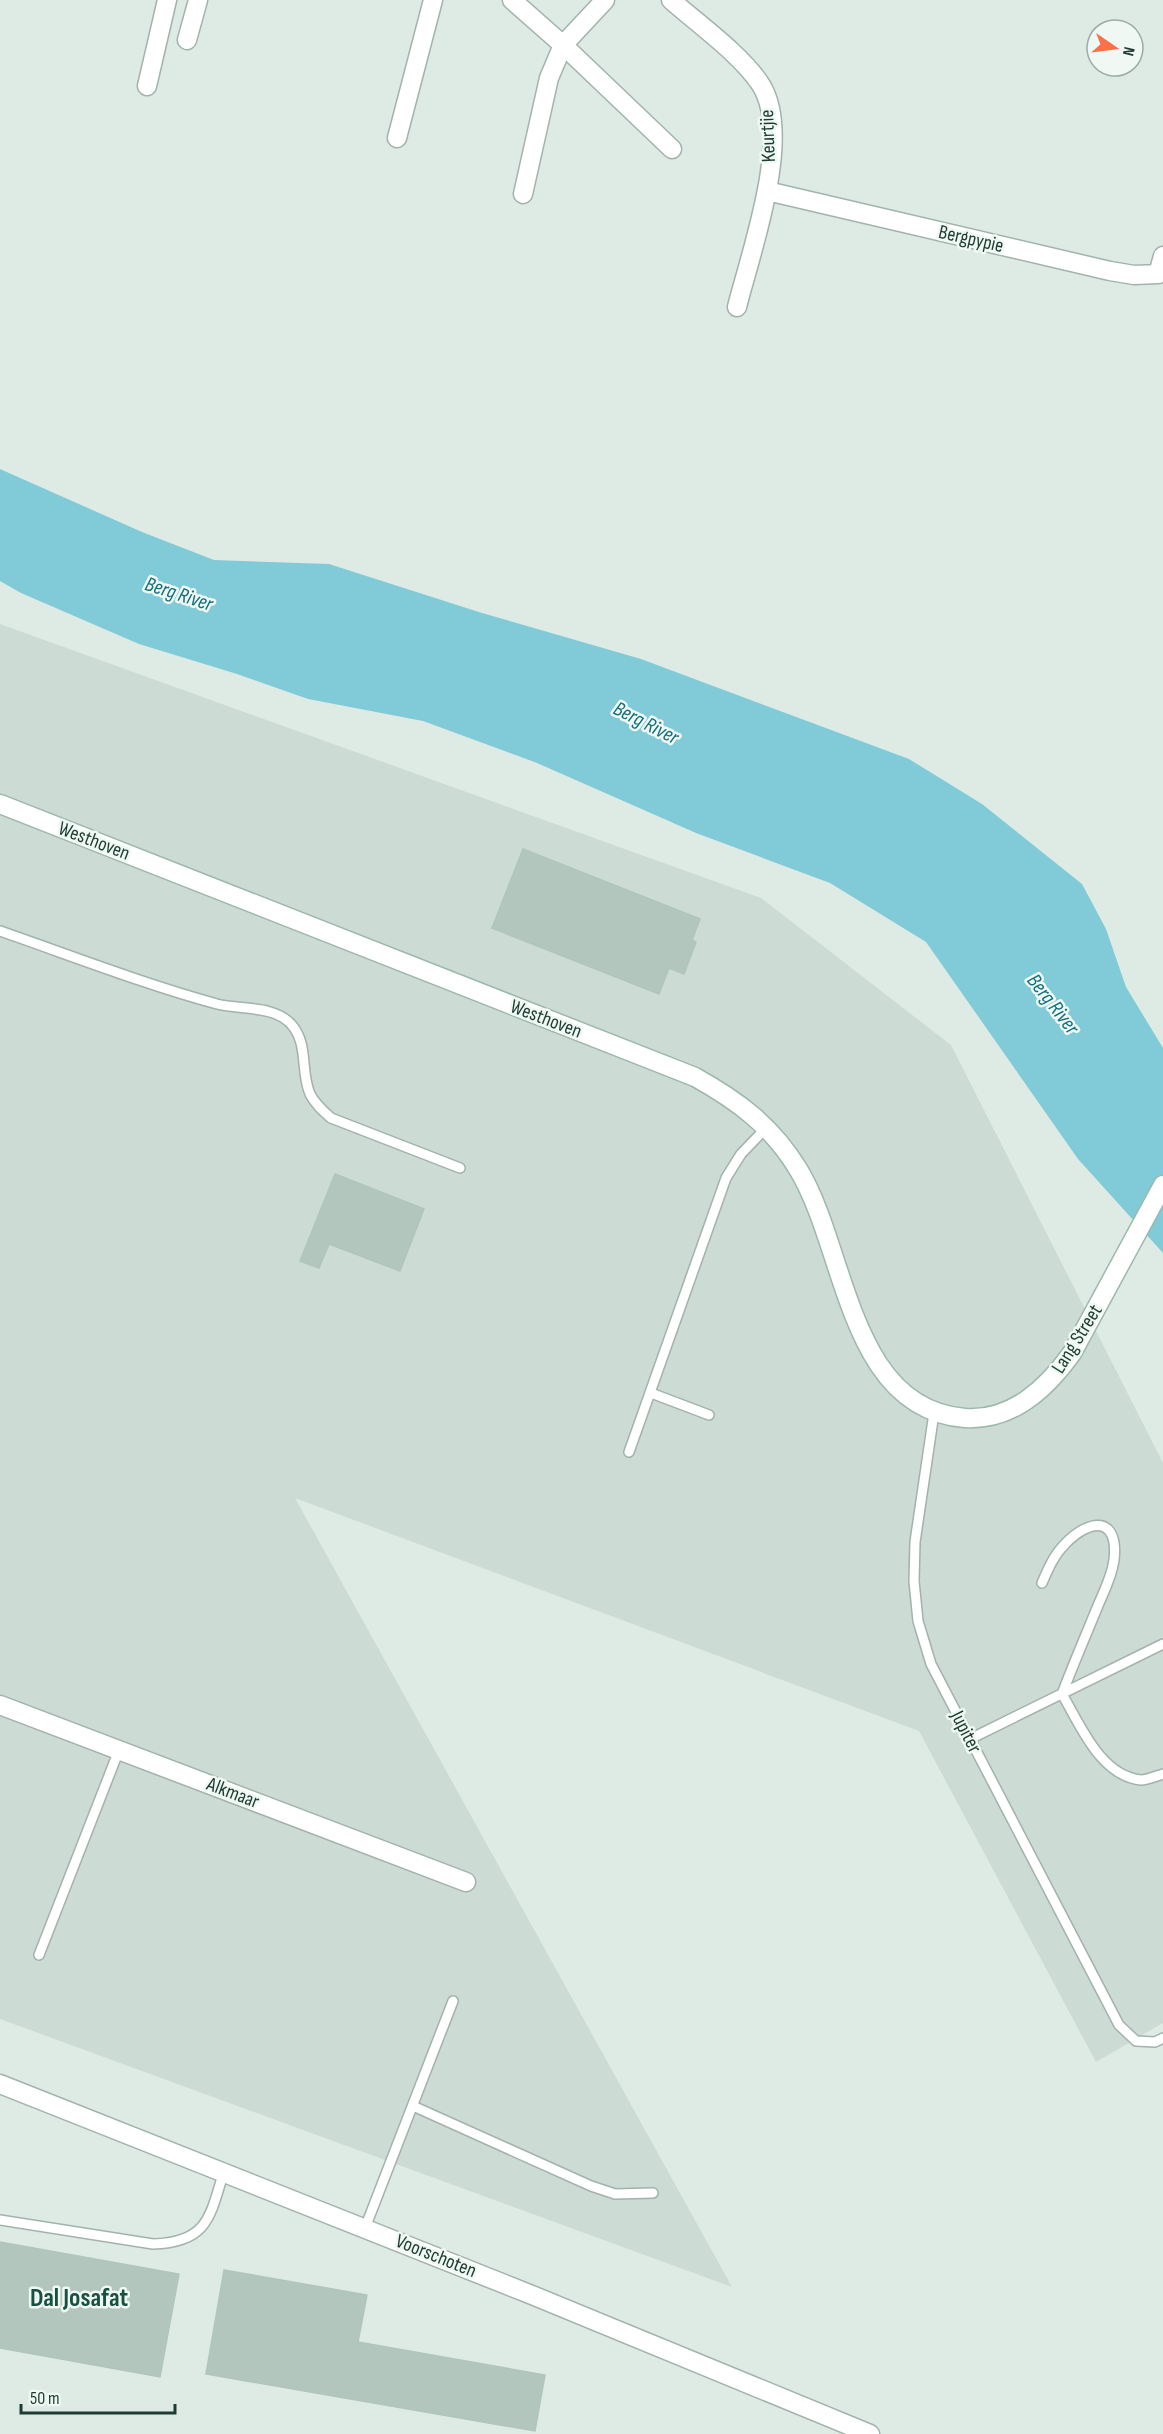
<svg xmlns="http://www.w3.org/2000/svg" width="1163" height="2434" font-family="'Sofia Sans Condensed',sans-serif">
	<rect width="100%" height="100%" fill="#deebe5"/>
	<path fill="#ccdbd4" d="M0,624L761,898L951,1045L1163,1463V2023L1096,2062L919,1731L295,1498L732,2287L0,2019Z"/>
	<path fill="#80cbd7" d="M0,469L142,532L214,560L329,564L482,613L641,659L909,759L982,804L1082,884L1106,929L1126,987L1163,1048V1253L1078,1159L926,942L830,883L696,833L537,763L423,721L308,699L237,674L139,644L21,593L0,581Z"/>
	<path fill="#b3c6be" stroke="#b0c5bc" stroke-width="1.5" d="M523,849L700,919L692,940L696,942L684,974L669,968L659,994L492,928Z
		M335,1174L424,1209L400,1271L329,1244L319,1268L300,1261Z
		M0,2242L179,2274L160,2377L0,2348Z
		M224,2270L367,2295L358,2342L545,2375L535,2431L206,2374Z"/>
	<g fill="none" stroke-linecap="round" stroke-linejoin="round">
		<defs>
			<path id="lane" d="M0,931C72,956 144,984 217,1004C241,1010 273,1005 291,1024C309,1044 300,1071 310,1094C315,1104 323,1111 331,1118L460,1168
				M651,1393L709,1415
				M934,1413L915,1542L914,1581L918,1621L931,1664L1119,2025L1136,2041L1155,2042L1163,2038
				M629,1452L726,1178L741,1154L766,1128
				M1042,1583C1048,1569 1054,1555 1065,1544C1090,1518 1119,1516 1114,1560C1112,1577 1103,1593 1097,1608C1085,1637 1073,1665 1062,1694C1080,1724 1100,1776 1141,1780C1147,1780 1156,1776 1163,1774
				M970,1739L1163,1644
				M39,1955L119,1750
				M413,2106L591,2186L615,2194L653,2193
				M0,2220L153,2244C208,2242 210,2217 224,2171
				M365,2228L453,2001"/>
			<path id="street" d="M512,0L563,45L672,149
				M671,0C698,24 742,55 761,85C793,136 751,251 737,307
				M187,40L198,0
				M147,86L167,0
				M397,138L433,0
				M767,191L1110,271L1134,275L1158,274L1163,256
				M523,194L549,78L563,45L605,0
				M0,1705L466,1882
				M0,2084L527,2293L870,2434"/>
			<path id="secondary" d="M0,804L695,1077C738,1101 772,1126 798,1169C847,1249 848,1409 965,1418C1012,1421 1046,1389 1072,1353L1163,1185"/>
		</defs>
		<use href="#lane" stroke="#a1b3ac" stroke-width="12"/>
		<use href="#street" stroke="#a1b3ac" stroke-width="21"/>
		<use href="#secondary" stroke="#9cb8ad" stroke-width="21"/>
		<use href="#lane" stroke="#fff" stroke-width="9"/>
		<use href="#street" stroke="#fff" stroke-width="18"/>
		<use href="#secondary" stroke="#fff" stroke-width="18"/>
	</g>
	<g text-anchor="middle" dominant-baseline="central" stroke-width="5" stroke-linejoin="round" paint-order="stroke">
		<g font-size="20" fill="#1e3c33" stroke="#eff8f3">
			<text transform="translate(768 136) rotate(-92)">Keurtjie</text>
			<text transform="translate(971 239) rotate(13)">Bergpypie</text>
			<text transform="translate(94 841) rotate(21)">Westhoven</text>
			<text transform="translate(546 1019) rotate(21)">Westhoven</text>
			<text transform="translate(1077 1339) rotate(-58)">Lang Street</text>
			<text transform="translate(966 1732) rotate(63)">Jupiter</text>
			<text transform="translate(233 1793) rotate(21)">Alkmaar</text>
			<text transform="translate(436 2256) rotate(22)">Voorschoten</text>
		</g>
		<g font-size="21" font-style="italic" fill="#136f7e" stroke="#eff8f3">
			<text transform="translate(179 594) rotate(18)">Berg River</text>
			<text transform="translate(646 723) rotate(27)">Berg River</text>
			<text transform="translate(1053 1004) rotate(52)">Berg River</text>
		</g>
		<g font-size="26" font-weight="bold" fill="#185041" stroke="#eff8f3">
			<text x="79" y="2298">Dal Josafat</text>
		</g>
	</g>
	<g transform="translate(1115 48) rotate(104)"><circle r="28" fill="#eff8f3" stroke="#9bada6" stroke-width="1.5"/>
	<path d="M0-4.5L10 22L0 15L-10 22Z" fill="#ff7048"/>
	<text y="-9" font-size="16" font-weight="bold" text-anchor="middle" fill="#1e3c33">N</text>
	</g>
	<path d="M21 2404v9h154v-9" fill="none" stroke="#1e3c33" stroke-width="3"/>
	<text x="30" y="2404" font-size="18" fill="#1e3c33" stroke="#eff8f3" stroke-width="4.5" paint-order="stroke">50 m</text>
</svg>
